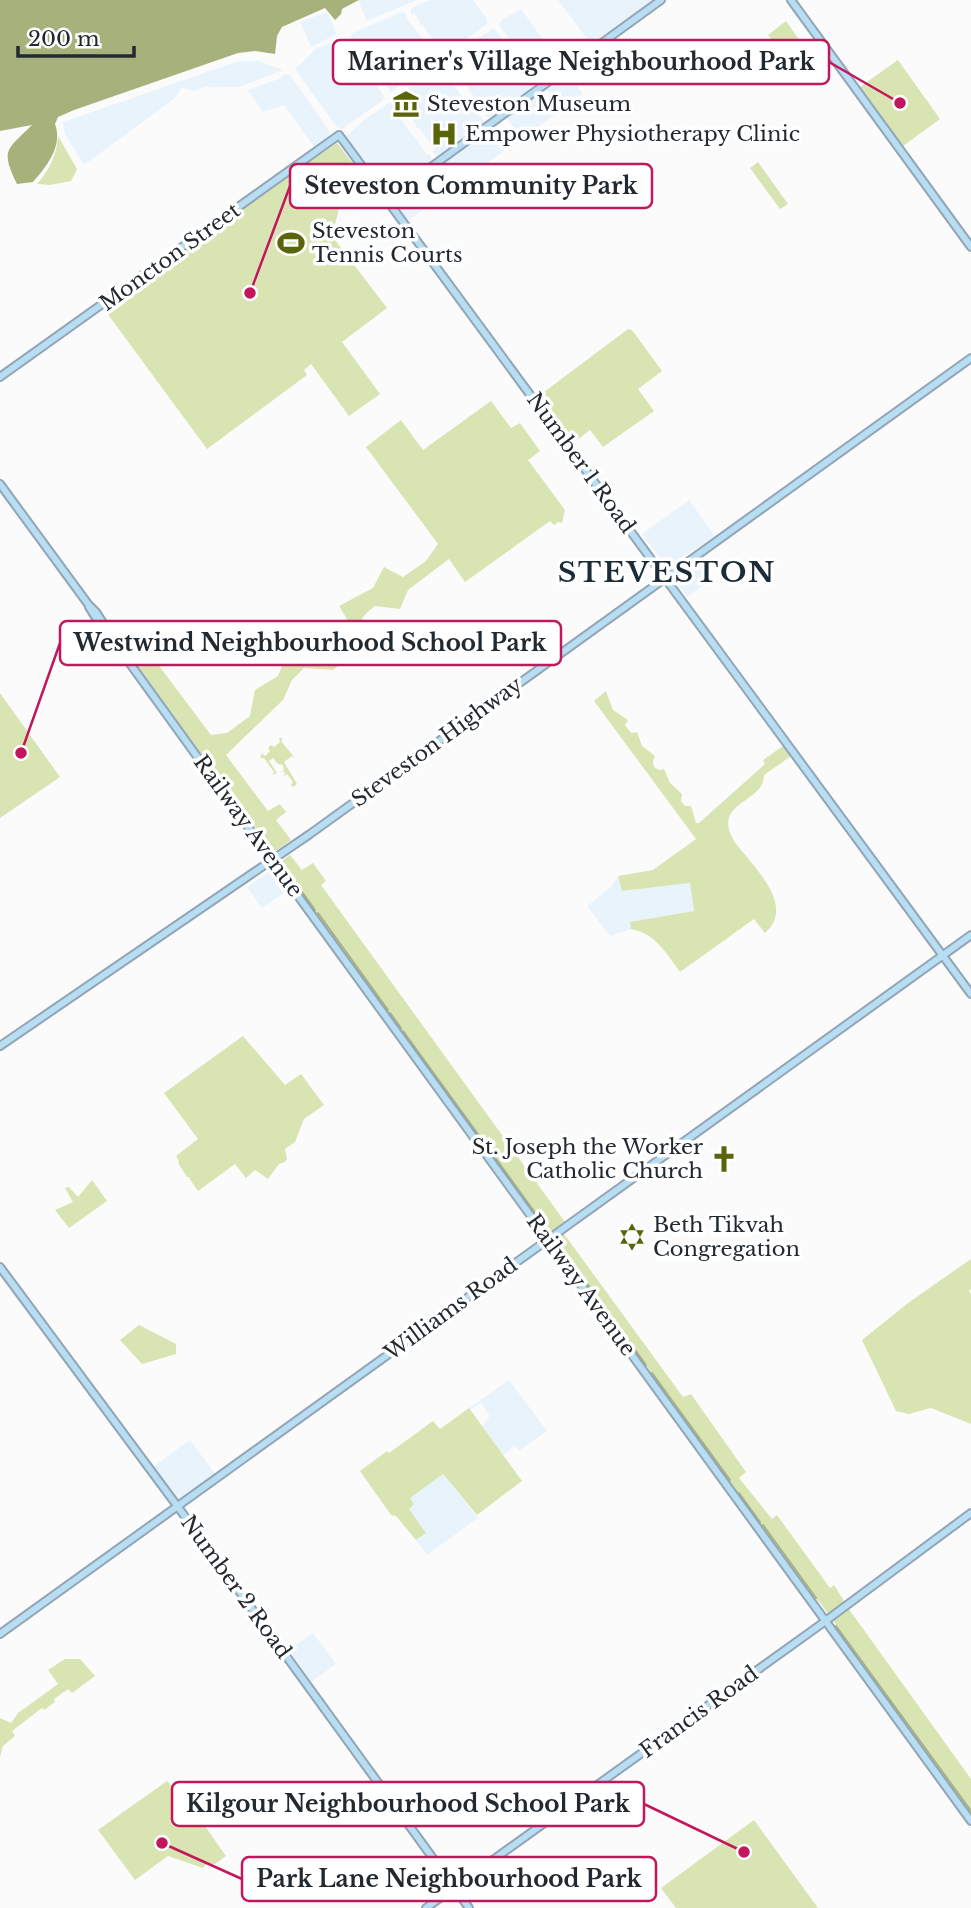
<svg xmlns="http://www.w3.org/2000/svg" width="971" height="1908" font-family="'Libre Baskerville',serif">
	<rect width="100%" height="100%" fill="#fbfbfb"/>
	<path fill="#e9f3fc" d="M358,0H417L367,21Z
		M430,0H473L487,19V24L446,54H440V48L436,43L434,45V41L422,24L420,26V22L414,13L412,15L410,12L412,8Z
		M558,0H654L591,44Z
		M521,9L562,66L544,80L537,78L499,25L501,20Z
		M327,12L337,34L311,47L300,22Z
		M401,12L407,14L406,18L438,59L391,92L350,37L353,33Z
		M494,28L534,83L531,89L489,118L485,116V111L480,104L478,106V102L470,91L468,93L469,89L463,81L461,83V78L452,65L449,66L447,63L449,58Z
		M343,39L384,96L383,100L342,129L337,127L297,72L296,68L317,48Z
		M239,61H259L283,70L239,87H205L194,91L182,88L174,99L84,165L65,134L63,122Z
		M443,65L452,76L450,78L451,81L473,111H477L484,122L464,138L457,139V143L438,156L434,154L432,151L435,150L419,128L414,127L417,126L407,112L403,111L405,110L401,104L395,101L398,95L411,86L419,85L432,71Z
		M568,72L583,94L561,110L547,89Z
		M285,74L290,75L330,132L329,138L315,148L284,105L263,112L248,90L279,79Z
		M539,94L545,96L557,113L521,139L506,117Z
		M390,102L395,106V111L400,118L402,116V121L416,140L419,139L418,143L427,155L429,153L432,158L430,162L387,191L345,138L364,120Z
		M488,132L492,133L504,151L458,184H456L454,180L457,178L450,168H445L444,163Z
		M437,168L443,174L440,182L445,188L449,183L452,189L407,221L394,204V199Z
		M689,500L715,536L669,566H666L642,534Z
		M699,560L713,578L687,597L675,579Z
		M271,870L288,890L262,908L247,887Z
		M618,876L623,891L690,883L694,911L631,922V929L610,936L587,906L610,888Z
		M509,1380L547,1431L519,1451L515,1446L503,1455L482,1426L490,1416L481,1403L470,1410L469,1408Z
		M190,1440L216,1475L182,1499H178L153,1467Z
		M443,1474L478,1518L427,1555L416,1540L426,1533L408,1509L409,1498Z
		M313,1633L336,1664L311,1682L289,1650Z"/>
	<path fill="#d9e4b3" d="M786,21L803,45L785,59L768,35Z
		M898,60L940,119L903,146L860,87Z
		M58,136L77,169L71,181L50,185L37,184C49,170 57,155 58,136Z
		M337,143L361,174L341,188L340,205L332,236L387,308L342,342L380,394L349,416L311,364L304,370L307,375L207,449L104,309L250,202Z
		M758,162L788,204L780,209L750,168Z
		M628,329L632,330L662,371L638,389L654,411L603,447L590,430L573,443L540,395Z
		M491,401L511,428L520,423L540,451L528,460L565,510L562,523L558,522L554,525L550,521L465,582L449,559L408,590L400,609L375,606C356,619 359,628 361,649L333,670L304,668L292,680L283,700L226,755L268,811L280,804L286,812L276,820L291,840L277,850H272L124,649L118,638V630L127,623L211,735L227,733L250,716L255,690L278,676L288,651L285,645L292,643L309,654L325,651L343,638L347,619L339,606L373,588L384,567L403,577L426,561L438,544L366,447L401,420L423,450Z
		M606,691L613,710L628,720L625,725L631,733L637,732L642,746L655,756L653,761L654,767L659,770L664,769L670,783L682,794L681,801L685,806H691L696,823H699L765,764L763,760L783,746L791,756L764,775C764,804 711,801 734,841C752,866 797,905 765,933L754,919L680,972C666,953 655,933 631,929L630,922L694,911L690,883L622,891L618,876L653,870L696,839L594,701Z
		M0,693L60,777L0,818Z
		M279,738H283L281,741L295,758L292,756L284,762L297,784L293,787L291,785L293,782L287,774L284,776L285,772L279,771H284L283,765L278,764L273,758L269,761L277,773L272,775L274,772L264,758H260L262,753L265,756L270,751L268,748L271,745L274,747L280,742Z
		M290,855L302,870L313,863L326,881L321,885L565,1222L559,1227L683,1397L691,1394L746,1472L739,1478L772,1519L777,1515L830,1588L834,1585L851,1612L971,1779V1813L821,1604L804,1586L657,1383L649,1369L641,1361L557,1243L315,913L281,865L283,860Z
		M243,1036L285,1085L301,1074L324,1105L304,1119L295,1142L285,1149L287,1159L285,1162L279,1164L268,1179L255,1170L246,1178L235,1164L198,1191L189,1178L191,1177H187L178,1163L179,1161L176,1156L198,1139L164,1093Z
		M92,1180L107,1201L69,1228L55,1210L73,1202L65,1188L69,1187L78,1197Z
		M971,1259V1289L969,1291L971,1294V1424L931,1408L909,1414L896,1411L862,1340L908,1303Z
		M139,1325L176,1344V1354L142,1364L120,1340Z
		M469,1408L522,1481L477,1515L443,1474L410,1498L414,1504L409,1509L426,1533L416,1540L396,1516L391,1515L360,1471L387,1451L389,1453L433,1421L440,1429Z
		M65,1659H80L95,1676L72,1693L68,1689L54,1699L55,1702L44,1710L42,1708L12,1731L15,1736L3,1746L0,1757V1718L11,1723L18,1713L58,1684L48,1670Z
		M167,1781L179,1793L177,1798L179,1804L184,1807L190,1805L226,1856L215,1864H206L203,1868L168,1856L135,1880L98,1830Z
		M754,1820L818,1908H676L661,1888Z"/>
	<path fill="#a7b17c" d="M0,0H359L342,9L341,14L335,20L325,8L282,27L277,36L275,54L255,51L238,53L74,110L58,117L55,124C63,146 47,166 33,182L17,184C0,149 7,150 32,125L0,131Z"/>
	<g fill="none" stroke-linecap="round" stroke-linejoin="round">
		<path stroke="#a7b17c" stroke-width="2" d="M292,878L315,910
			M318,913L388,1010
			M390,1013L401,1028
			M403,1031L549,1232
			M556,1241L646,1365
			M652,1373L730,1480
			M739,1493L760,1522
			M763,1525L816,1598
			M836,1626L971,1811"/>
		<defs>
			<path id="secondary" d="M791,0L971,247
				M387,202L391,196L661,0
				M0,377L339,135L971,994
				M0,484L88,604L96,612L123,654L277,867L971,1821
				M89,607L113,645L118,647
				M0,1046L310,834L971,358
				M0,1267L178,1507L469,1908
				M0,1634L971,935
				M426,1908L820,1625L971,1513"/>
		</defs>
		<use href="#secondary" stroke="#93a5b5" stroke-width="10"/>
		<use href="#secondary" stroke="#b8def4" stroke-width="6"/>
	</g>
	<defs>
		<symbol id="museum-bare" viewBox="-9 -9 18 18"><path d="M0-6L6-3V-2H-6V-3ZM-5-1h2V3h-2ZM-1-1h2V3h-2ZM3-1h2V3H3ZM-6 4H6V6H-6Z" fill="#596508" stroke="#fff" stroke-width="2.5" paint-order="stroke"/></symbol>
		<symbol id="hospital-bare" viewBox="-9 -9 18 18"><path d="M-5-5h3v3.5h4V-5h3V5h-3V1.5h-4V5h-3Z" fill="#596508" stroke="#fff" stroke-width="2.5" paint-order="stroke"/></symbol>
		<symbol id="stadium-bare" viewBox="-9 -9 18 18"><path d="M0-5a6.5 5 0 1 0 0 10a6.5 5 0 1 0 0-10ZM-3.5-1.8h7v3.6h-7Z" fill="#596508" stroke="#fff" stroke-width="2.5" paint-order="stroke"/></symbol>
		<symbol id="church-bare" viewBox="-9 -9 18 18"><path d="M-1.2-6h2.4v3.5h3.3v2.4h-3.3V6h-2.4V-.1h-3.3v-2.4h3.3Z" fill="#596508" stroke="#fff" stroke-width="2.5" paint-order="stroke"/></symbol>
		<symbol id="synagogue-bare" viewBox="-9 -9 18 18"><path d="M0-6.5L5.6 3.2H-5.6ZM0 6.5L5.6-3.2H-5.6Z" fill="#596508" stroke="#fff" stroke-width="2.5" paint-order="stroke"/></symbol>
	</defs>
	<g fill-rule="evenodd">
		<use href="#museum-bare" x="387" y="85" width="38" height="38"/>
		<use href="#hospital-bare" x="425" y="115" width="38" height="38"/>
		<use href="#stadium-bare" x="272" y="224" width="38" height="38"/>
		<use href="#church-bare" x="705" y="1140" width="38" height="38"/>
		<use href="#synagogue-bare" x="613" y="1218" width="38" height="38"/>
	</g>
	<g text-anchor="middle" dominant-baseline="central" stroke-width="7" stroke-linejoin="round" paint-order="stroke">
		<g font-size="21" fill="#222a30" stroke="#fff" text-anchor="start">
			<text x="427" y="104">Steveston Museum</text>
			<text x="465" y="134">Empower Physiotherapy Clinic</text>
			<text x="312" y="231">Steveston<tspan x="312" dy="24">Tennis Courts</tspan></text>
			<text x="703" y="1147" text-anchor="end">St. Joseph the Worker<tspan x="703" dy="24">Catholic Church</tspan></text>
			<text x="653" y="1225">Beth Tikvah<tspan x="653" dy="24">Congregation</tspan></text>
		</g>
		<g font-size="21" fill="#222a30" stroke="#fff">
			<text transform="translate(170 257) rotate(-36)">Moncton Street</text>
			<text transform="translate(581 463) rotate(54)">Number 1 Road</text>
			<text transform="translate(437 742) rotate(-36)">Steveston Highway</text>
			<text transform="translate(248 826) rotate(54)">Railway Avenue</text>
			<text transform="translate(581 1285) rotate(54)">Railway Avenue</text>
			<text transform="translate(451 1309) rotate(-36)">Williams Road</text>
			<text transform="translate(236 1587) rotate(54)">Number 2 Road</text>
			<text transform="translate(699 1712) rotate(-36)">Francis Road</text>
		</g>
		<g font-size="28" font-weight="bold" letter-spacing="2" fill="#1b2b37" stroke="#fff">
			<text x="667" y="572">STEVESTON</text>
		</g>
	</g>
	<path fill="none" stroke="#c2185b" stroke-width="2.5" d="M900 103L829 62M250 293L290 186M21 753L60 643M744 1852L644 1804M162 1843L242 1879"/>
	<g fill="#c2185b" stroke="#fff" stroke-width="2.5">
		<circle cx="900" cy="103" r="7"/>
		<circle cx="250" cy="293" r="7"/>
		<circle cx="21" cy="753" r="7"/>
		<circle cx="744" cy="1852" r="7"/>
		<circle cx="162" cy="1843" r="7"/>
	</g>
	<g fill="#fff" stroke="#c2185b" stroke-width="2.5">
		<rect x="333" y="40" width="496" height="44" rx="7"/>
		<rect x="290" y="164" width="362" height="44" rx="7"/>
		<rect x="60" y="621" width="501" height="44" rx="7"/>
		<rect x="172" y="1782" width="472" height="44" rx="7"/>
		<rect x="242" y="1857" width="414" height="44" rx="7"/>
	</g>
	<g font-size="23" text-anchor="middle" font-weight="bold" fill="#222a30">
		<text x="581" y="70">Mariner's Village Neighbourhood Park</text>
		<text x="471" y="194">Steveston Community Park</text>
		<text x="310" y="651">Westwind Neighbourhood School Park</text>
		<text x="408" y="1812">Kilgour Neighbourhood School Park</text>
		<text x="449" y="1887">Park Lane Neighbourhood Park</text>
	</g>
	<path d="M18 46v10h116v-10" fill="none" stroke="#222a30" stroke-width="3.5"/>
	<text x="28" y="46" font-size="21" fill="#222a30" stroke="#ffffff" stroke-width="5" paint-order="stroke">200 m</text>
</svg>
